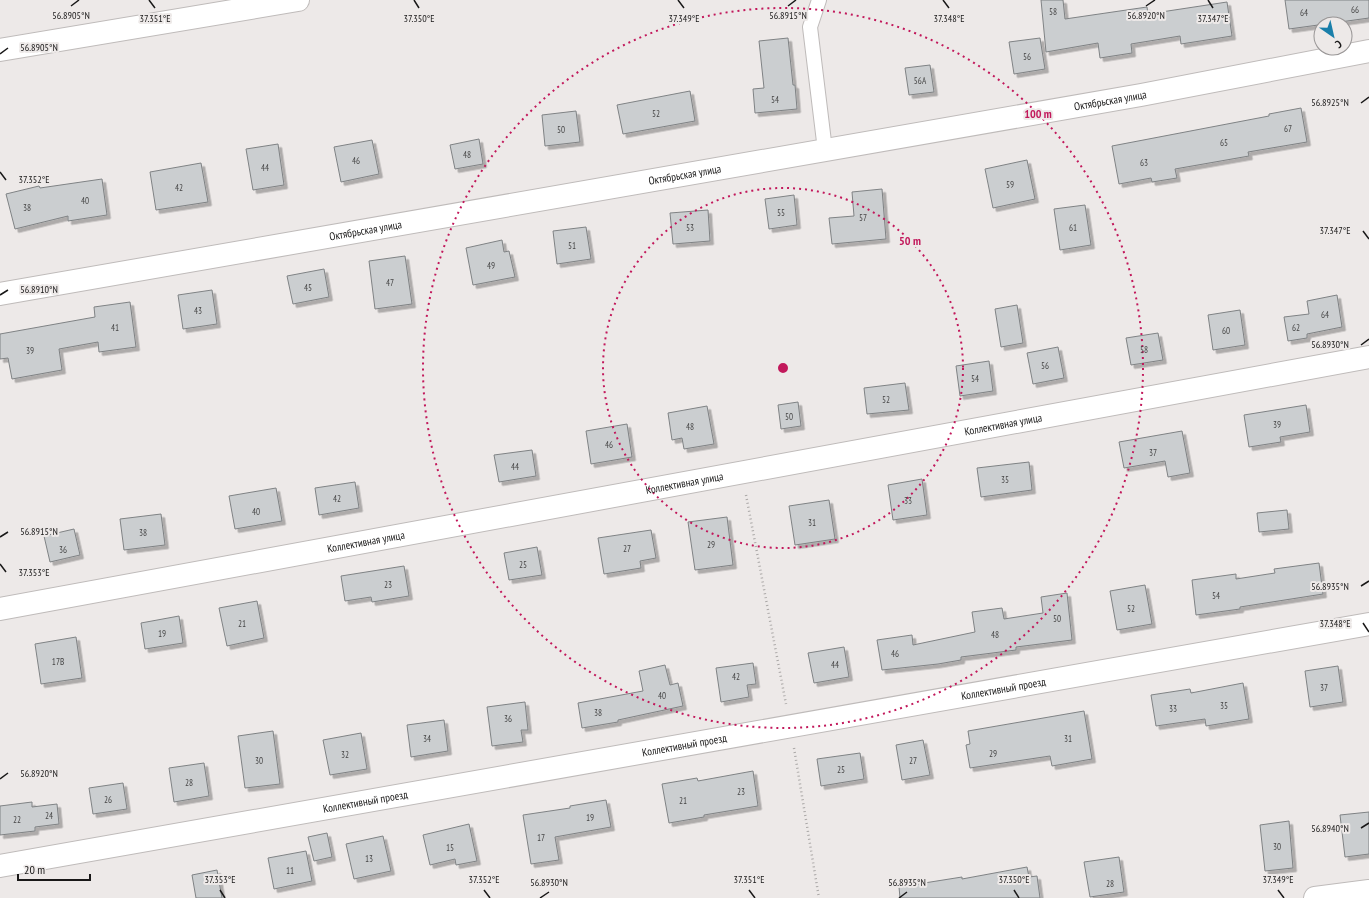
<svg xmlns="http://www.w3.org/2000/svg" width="1369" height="898" font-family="'PT Sans Narrow',sans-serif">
	<defs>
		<filter id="shadow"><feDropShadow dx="3.5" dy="3.5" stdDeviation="0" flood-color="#0004"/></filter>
	</defs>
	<rect width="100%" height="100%" fill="#ede9e8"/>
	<path fill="#cbced0" stroke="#7f8284" filter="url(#shadow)" d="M1041,0H1063L1065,19L1147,7L1148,14L1227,2L1232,36L1181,44L1180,36L1131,44L1132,53L1100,58L1098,43L1046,52Z
		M1285,0H1369V18L1289,29Z
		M788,38L793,85H795L797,109L755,113L753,89L764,88L759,41Z
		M1040,38L1045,69L1014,74L1009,42Z
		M930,65L934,92L909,95L905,68Z
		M690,91L695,121L623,134L617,105Z
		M1301,108L1307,142L1248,152L1249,156L1175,169L1177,178L1152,182L1151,178L1119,184L1112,146L1269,116V114Z
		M576,111L580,142L545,146L542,115Z
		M479,139L483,164L455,169L450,145Z
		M372,140L379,174L341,182L334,147Z
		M278,144L284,185L253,190L246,149Z
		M1027,160L1035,199L993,208L985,169Z
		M201,163L208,202L156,210L150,172Z
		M102,179L107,215L68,221V216L15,229L6,194L39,186L40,188Z
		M882,189L886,239L832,244L829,218L854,216L852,192Z
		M794,195L797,225L769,229L765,199Z
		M1085,205L1091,245L1060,250L1054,209Z
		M708,210L710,241L673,244L670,213Z
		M586,227L591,259L557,264L553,231Z
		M502,240L504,252L509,251L515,277L473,285L466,248Z
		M405,256L412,304L375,309L369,261Z
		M324,269L329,297L293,304L287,276Z
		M212,290L217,324L183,329L178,295Z
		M1337,295L1342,327L1307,334V338L1288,341L1284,317L1309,314L1307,301Z
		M130,302L136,347L99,352L98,342L59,349L62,370L12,379L8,358L0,359V334L95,317L94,307Z
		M1017,305L1023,343L1001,347L995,309Z
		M1240,310L1245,345L1213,350L1208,315Z
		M1158,333L1163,360L1131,365L1126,338Z
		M1058,347L1064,378L1033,384L1027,353Z
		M989,361L993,391L960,396L956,366Z
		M905,383L909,410L867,414L864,388Z
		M798,402L801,426L781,429L778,405Z
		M1306,405L1310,432L1280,437L1281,442L1249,447L1244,415Z
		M707,406L714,444L684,449L682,438L672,440L668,413Z
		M627,424L632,457L591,464L586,431Z
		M1182,431L1190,473L1168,477L1165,461L1124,468L1119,442Z
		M532,450L536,476L499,482L494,455Z
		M1029,462L1032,490L981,497L977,468Z
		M922,479L927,515L893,520L888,485Z
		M355,482L359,508L319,515L315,488Z
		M276,488L282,521L235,529L229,496Z
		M829,500L835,539L795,545L789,506Z
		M1287,510L1289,529L1259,532L1257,513Z
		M161,514L165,545L124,550L120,519Z
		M727,517L733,565L695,570L688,522Z
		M74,529L80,555L50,562L44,536Z
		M651,530L656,558L640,561L641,568L604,574L598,538Z
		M537,547L542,575L509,580L504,553Z
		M1319,563L1323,594L1240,607V609L1196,615L1192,580L1236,574V579L1275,573L1274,569Z
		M404,566L409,596L372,602L371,597L345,601L341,576Z
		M1145,585L1152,624L1117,630L1110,591Z
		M1067,593L1072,640L1016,647V650L961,657V660L938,664L882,670L877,640L912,635L913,645L975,632L972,612L1002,608L1004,619L1043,613L1041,597Z
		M257,601L264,638L227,646L219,608Z
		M179,616L183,643L145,649L141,623Z
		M76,637L82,678L41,684L35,644Z
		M844,647L849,677L814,683L808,653Z
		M753,663L756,684L747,685L749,697L721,702L716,668Z
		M665,665L670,685L678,683L683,706L618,720V722L582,728L578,703L643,691L639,671Z
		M1338,666L1343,702L1310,707L1305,671Z
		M1243,683L1249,719L1206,726L1205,719L1156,726L1151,695L1190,689L1191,693Z
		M525,702L528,730H521L523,742L492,746L487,707Z
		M1084,711L1092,759L1052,766L1050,756L970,768L966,745L970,744L968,731Z
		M444,720L448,751L411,757L407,725Z
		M273,731L280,784L245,788L238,736Z
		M361,733L367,769L330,775L323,740Z
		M923,740L930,775L902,780L896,745Z
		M860,753L864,779L821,786L817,759Z
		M204,763L209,796L174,802L169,768Z
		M753,771L758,806L704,815V817L669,823L662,784L697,778L698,781Z
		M123,783L127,809L93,814L89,788Z
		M606,800L611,827L555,837L559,860L531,864L523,815L570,808V806Z
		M32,802V807L57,804L59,824L35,827V831L0,835V806Z
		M1369,812V854L1345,857L1340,815Z
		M1289,821L1293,868L1265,871L1260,825Z
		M469,824L477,861L456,865L455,859L430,865L423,835Z
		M327,833L332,857L314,861L308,837Z
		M383,836L391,871L354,879L346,844Z
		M306,851L312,881L274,889L268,858Z
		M1119,857L1124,892L1090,897L1084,862Z
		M1027,867L1029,877L1037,876L1040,898H900L899,887L962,877V879Z
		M217,870L222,898H196L192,875Z"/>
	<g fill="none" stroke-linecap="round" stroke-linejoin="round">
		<defs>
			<path id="service" d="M819,0L810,27L825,150"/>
			<g id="minor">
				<path d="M0,50L298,0"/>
				<path id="s1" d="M0,294L1141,95L1369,51"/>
				<path id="s2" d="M0,609L1369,357"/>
				<path id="s3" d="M0,866L1369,624"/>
				<path d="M1315,898L1369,891"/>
			</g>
		</defs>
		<use href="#service" stroke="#bfbbba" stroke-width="16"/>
		<use href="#minor" stroke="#bfbbba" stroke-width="24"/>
		<path stroke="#aba8a7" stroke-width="2.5" stroke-dasharray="1 3" stroke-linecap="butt" d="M746,495L786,704
			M794,748L819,898"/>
		<use href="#service" stroke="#fff" stroke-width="14"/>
		<use href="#minor" stroke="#fff" stroke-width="22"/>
	</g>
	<path fill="none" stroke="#191818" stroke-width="1.5" d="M149,0L155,8M414,0L419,8M678,0L684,8M943,0L949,8M1208,0L1213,8M71,6L79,0M788,6L796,0M1146,6L1155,0M0,54L8,48M1361,103L1369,97M0,172L6,180M1363,231L1369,239M0,295L8,290M1361,345L1369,339M0,537L8,532M0,564L6,572M1361,586L1369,581M1363,623L1369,632M0,779L8,773M1361,828L1369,823M220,890L225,898M484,890L490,898M749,890L755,898M1014,890L1019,898M1278,890L1284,898M540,898L549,892M899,898L907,892"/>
	<g fill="none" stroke="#c2185b" stroke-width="2" stroke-dasharray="2 4">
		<circle cx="783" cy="368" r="180"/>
		<circle cx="783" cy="368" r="360"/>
	</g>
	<g text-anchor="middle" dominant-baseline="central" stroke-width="4" stroke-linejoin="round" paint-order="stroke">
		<g font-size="9" fill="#464646">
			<text x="1355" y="9">66</text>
			<text x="1053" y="11">58</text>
			<text x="1304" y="12">64</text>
			<text x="1027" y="56">56</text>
			<text x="920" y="80">56А</text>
			<text x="775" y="99">54</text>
			<text x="656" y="113">52</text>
			<text x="1288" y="128">67</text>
			<text x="561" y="129">50</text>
			<text x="1224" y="142">65</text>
			<text x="467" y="154">48</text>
			<text x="356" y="160">46</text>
			<text x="1144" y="162">63</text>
			<text x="265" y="167">44</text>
			<text x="1010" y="184">59</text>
			<text x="179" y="187">42</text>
			<text x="85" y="200">40</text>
			<text x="27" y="207">38</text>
			<text x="781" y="212">55</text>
			<text x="863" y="217">57</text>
			<text x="690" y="227">53</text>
			<text x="1073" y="227">61</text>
			<text x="572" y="245">51</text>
			<text x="491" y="265">49</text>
			<text x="390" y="282">47</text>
			<text x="308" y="287">45</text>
			<text x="198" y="310">43</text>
			<text x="1325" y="314">64</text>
			<text x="115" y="327">41</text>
			<text x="1296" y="327">62</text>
			<text x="1226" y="330">60</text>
			<text x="1144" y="349">58</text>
			<text x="30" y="350">39</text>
			<text x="1045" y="365">56</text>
			<text x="975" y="378">54</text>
			<text x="886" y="399">52</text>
			<text x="789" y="416">50</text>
			<text x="1277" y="424">39</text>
			<text x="690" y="426">48</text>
			<text x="609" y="444">46</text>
			<text x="1153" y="452">37</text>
			<text x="515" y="466">44</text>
			<text x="1005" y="479">35</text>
			<text x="337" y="498">42</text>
			<text x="908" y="500">33</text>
			<text x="256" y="511">40</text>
			<text x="812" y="522">31</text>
			<text x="143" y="532">38</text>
			<text x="711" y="544">29</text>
			<text x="627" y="548">27</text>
			<text x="63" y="549">36</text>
			<text x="523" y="564">25</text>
			<text x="388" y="584">23</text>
			<text x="1216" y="595">54</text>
			<text x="1131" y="608">52</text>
			<text x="1057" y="618">50</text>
			<text x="242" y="623">21</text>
			<text x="162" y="633">19</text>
			<text x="995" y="634">48</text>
			<text x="895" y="653">46</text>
			<text x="58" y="661">17В</text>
			<text x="835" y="664">44</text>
			<text x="736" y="676">42</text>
			<text x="1324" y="687">37</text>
			<text x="662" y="695">40</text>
			<text x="1224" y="705">35</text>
			<text x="1173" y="708">33</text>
			<text x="598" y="712">38</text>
			<text x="508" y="718">36</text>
			<text x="427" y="738">34</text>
			<text x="1068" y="738">31</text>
			<text x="993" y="753">29</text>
			<text x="345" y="754">32</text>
			<text x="259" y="760">30</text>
			<text x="913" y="760">27</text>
			<text x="841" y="769">25</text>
			<text x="189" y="782">28</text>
			<text x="741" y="791">23</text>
			<text x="108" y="799">26</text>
			<text x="683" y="800">21</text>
			<text x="49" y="815">24</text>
			<text x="590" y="817">19</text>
			<text x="17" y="819">22</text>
			<text x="541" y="837">17</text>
			<text x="1277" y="846">30</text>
			<text x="450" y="847">15</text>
			<text x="369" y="858">13</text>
			<text x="290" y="870">11</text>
			<text x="1110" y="883">28</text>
		</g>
		<g font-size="11" fill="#191818" stroke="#ede9e8">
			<text stroke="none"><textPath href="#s1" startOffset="1127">Октябрьская улица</textPath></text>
			<text stroke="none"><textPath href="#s1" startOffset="695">Октябрьская улица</textPath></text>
			<text stroke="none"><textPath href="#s1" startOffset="371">Октябрьская улица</textPath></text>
			<text stroke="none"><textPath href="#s2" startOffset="1020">Коллективная улица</textPath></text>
			<text stroke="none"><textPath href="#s2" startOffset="696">Коллективная улица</textPath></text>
			<text stroke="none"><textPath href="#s2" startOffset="372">Коллективная улица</textPath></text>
			<text stroke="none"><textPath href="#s3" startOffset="1019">Коллективный проезд</textPath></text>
			<text stroke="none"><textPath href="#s3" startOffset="695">Коллективный проезд</textPath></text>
			<text stroke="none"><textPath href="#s3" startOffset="371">Коллективный проезд</textPath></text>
		</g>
	</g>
	<g font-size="10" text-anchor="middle" fill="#191818" stroke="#ede9e8" stroke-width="4" stroke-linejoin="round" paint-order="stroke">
		<text x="71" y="19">56.8905°N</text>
		<text x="788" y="19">56.8915°N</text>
		<text x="1146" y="19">56.8920°N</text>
		<text x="419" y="22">37.350°E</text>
		<text x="155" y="22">37.351°E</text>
		<text x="684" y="22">37.349°E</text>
		<text x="949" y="22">37.348°E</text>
		<text x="1213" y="22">37.347°E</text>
		<text x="39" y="51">56.8905°N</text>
		<text x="1330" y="106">56.8925°N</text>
		<text x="34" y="183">37.352°E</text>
		<text x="1335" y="234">37.347°E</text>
		<text x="39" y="293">56.8910°N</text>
		<text x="1330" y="348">56.8930°N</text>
		<text x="39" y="535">56.8915°N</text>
		<text x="34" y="576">37.353°E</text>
		<text x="1330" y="590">56.8935°N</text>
		<text x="1335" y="627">37.348°E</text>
		<text x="39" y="777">56.8920°N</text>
		<text x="1330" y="832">56.8940°N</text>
		<text x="220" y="883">37.353°E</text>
		<text x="484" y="883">37.352°E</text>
		<text x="749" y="883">37.351°E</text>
		<text x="1014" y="883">37.350°E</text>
		<text x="1278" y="883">37.349°E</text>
		<text x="549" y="886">56.8930°N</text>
		<text x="907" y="886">56.8935°N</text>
	</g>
	<circle cx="783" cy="368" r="6" fill="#c2185b" stroke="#ede9e8" stroke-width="2"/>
	<g font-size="12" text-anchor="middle" font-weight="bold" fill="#c2185b" stroke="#ede9e8" stroke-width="4" stroke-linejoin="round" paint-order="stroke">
		<text x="1038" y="118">100 m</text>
		<text x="910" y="245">50 m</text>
	</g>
	<g transform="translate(1333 36) rotate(146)"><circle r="19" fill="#ede9e8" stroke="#989595"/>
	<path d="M0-3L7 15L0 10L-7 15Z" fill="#1a7faa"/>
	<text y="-6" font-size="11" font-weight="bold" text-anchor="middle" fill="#191818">С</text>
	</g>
	<path d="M18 874v6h72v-6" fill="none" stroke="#191818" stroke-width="2"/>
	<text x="24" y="874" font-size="12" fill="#191818" stroke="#ede9e8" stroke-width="3" paint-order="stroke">20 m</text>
</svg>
